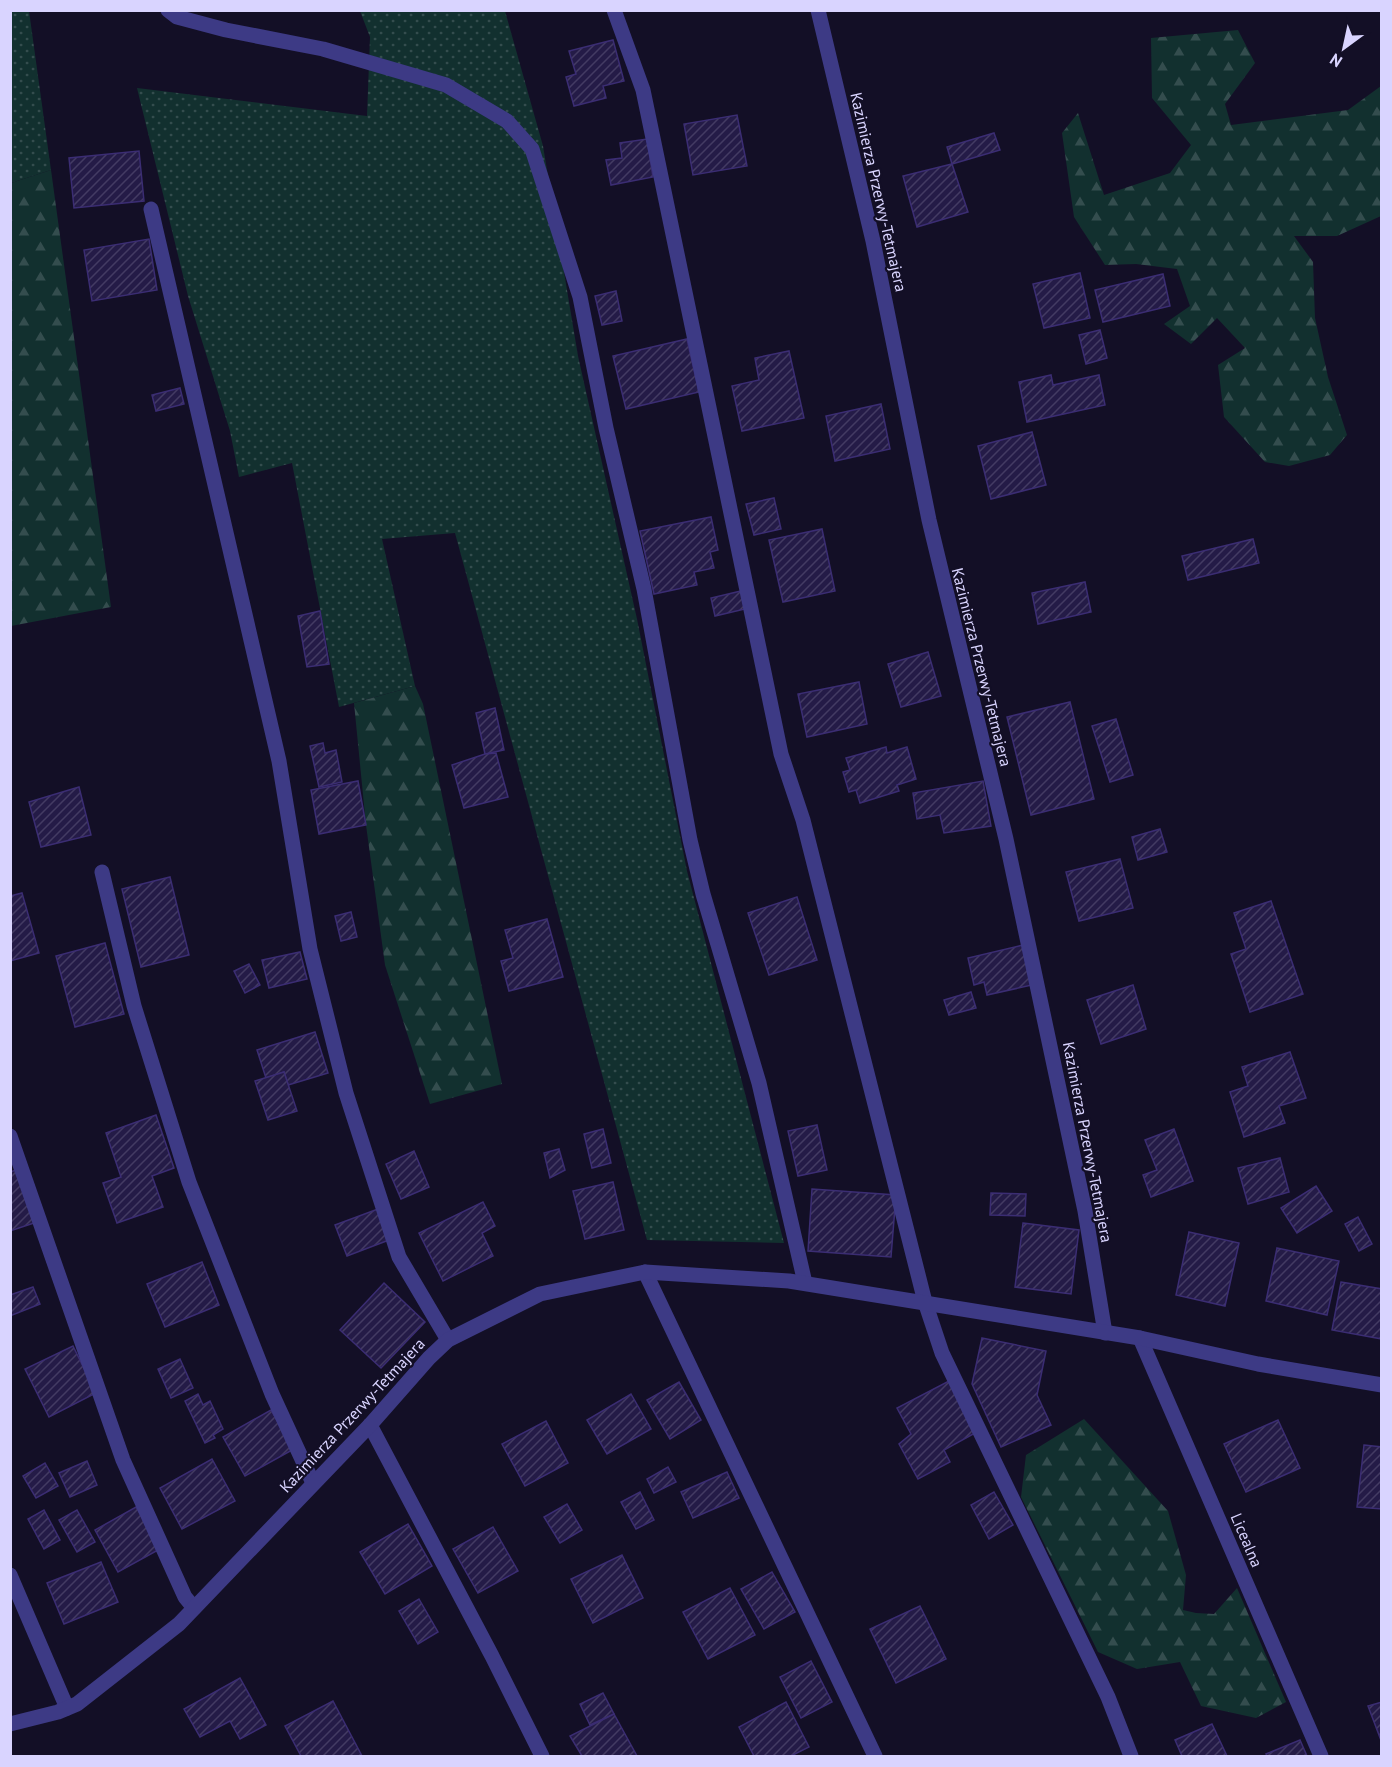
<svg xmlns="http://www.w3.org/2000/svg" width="1392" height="1767" font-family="'PT Sans',sans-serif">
	<defs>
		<pattern id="grass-dots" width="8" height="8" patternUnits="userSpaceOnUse" patternTransform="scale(1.5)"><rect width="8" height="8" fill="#12302f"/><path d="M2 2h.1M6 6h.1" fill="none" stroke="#344d4e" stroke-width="1.8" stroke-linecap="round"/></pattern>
		<pattern id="forest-firs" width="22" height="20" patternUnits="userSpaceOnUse" patternTransform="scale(1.5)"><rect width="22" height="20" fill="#12302f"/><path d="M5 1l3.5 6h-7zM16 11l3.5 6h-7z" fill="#344d4e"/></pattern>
		<pattern id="building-hatch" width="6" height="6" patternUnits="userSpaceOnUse" patternTransform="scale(1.5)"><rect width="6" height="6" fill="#241b47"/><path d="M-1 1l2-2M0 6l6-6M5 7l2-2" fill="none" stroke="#433b63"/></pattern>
	</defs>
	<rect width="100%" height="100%" fill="#130f26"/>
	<g fill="url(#grass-dots)">
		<path d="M10,11h19l22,159 -40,13z"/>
		<path d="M360,11h145l38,135 35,210 59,263 50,252 97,372 -137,-3 -192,-707 -73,6 33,147 -76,21 -47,-244 -53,14 -9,-46 -42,-135 -51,-208 230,28 3,-79z"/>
	</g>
	<g fill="url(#forest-firs)">
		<path d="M1238,30l17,33 -30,41 6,21 117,-15 33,-24v130l-44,20h-43l19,26 2,56 13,59 19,58 -17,20 -41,11 -24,-4 -41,-45 -6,-52 27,-17 -28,-30 -26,26 -27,-20 26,-18 -13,-37 -41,-5 -31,1 -31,-48 -12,-84 16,-20 26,82 66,-22 21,-28 -39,-47 -1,-60z"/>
		<path d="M51,170l60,437 -100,19v-443z"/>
		<path d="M415,686l8,18 79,380 -72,20 -45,-139 -19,-140 -12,-122z"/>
		<path d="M1084,1419l84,92 18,64 -3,35 13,3 18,1 23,-26 49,114 -30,16 -55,-12 -21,-44 -43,7 -39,-17 -77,-155 5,-42z"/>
	</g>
	<g fill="url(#building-hatch)" stroke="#3b2d73" stroke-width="1.5">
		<path d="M613,40l11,41 -21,5 3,12 -32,8 -8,-29 10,-3 -7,-23z"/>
		<path d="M737,115l10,51 -54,9 -9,-51z"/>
		<path d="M994,133l6,17 -48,14 -5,-17z"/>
		<path d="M647,139l6,38 -42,8 -5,-25 16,-2 -2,-15z"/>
		<path d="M139,151l5,50 -70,7 -5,-50z"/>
		<path d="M952,164l16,48 -51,15 -14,-51z"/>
		<path d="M149,239l8,51 -65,11 -8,-51z"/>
		<path d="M1080,273l10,45 -46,10 -11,-44z"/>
		<path d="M1163,274l7,32 -67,16 -8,-32z"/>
		<path d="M616,291l6,30 -20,4 -7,-29z"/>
		<path d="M1100,330l7,28 -21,6 -7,-29z"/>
		<path d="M687,339l12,53 -73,17 -13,-53z"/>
		<path d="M789,351l15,67 -62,13 -10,-45 27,-6 -4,-22z"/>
		<path d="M1051,375l2,10 46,-10 6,30 -78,17 -8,-40z"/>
		<path d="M180,388l4,16 -28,7 -4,-16z"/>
		<path d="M881,404l9,45 -55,12 -9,-45z"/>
		<path d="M1032,432l14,53 -55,14 -13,-53z"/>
		<path d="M774,498l7,31 -27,6 -8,-31z"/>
		<path d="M711,517l7,33 -8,2 4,16 -20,4 3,13 -43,9 -14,-63z"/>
		<path d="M822,529l13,62 -52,11 -14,-62z"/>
		<path d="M1253,539l6,24 -71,17 -6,-24z"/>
		<path d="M1085,582l6,30 -53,12 -6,-31z"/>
		<path d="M741,591l4,18 -30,7 -4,-18z"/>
		<path d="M320,611l9,53 -22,3 -9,-51z"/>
		<path d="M928,652l13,44 -40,11 -13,-43z"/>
		<path d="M859,682l8,42 -60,13 -9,-43z"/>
		<path d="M1070,702l24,97 -63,16 -24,-98z"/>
		<path d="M495,708l9,42 -19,4 -9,-41z"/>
		<path d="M1116,719l17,56 -23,7 -18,-56z"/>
		<path d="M323,743l2,10 11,-3 6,32 -23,5 -9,-41z"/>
		<path d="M886,747l1,6 20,-6 9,32 -19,6 2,6 -39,12 -4,-13 -7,2 -6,-20 7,-2 -4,-12z"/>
		<path d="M496,753l12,44 -44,11 -12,-43 33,-11z"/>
		<path d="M358,781l8,44 -47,9 -8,-44z"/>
		<path d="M983,781l8,45 -47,7 -4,-18 -23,4 -4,-26z"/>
		<path d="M79,787l12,48 -50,12 -12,-45z"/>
		<path d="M1160,829l7,23 -29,8 -6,-23z"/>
		<path d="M1120,859l13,49 -54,13 -13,-49z"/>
		<path d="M170,877l19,78 -48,12 -19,-78z"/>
		<path d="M22,893l17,60 -29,8v-65z"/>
		<path d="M797,897l20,63 -48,15 -21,-62z"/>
		<path d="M1271,901l32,93 -53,18 -19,-58 15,-5 -12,-36z"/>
		<path d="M351,912l6,25 -16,4 -6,-25z"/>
		<path d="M547,919l16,58 -54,14 -8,-30 12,-3 -8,-28z"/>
		<path d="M105,943l19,71 -49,13 -19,-71z"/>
		<path d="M1023,945l9,40 -45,10 -3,-13 -10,3 -6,-27z"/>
		<path d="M300,952l7,27 -38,9 -7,-28z"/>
		<path d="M249,964l11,21 -15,8 -11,-22z"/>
		<path d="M1133,985l13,44 -45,15 -14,-44z"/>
		<path d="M971,992l5,16 -27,7 -5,-15z"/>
		<path d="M315,1032l13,41 -40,12 -4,-13 -18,6 -9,-28z"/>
		<path d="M1290,1052l16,46 -27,8 6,17 -41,14 -14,-45 18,-6 -6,-19z"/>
		<path d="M284,1072l13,39 -29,9 -13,-39z"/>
		<path d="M156,1115l18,53 -22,8 11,31 -46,16 -14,-40 18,-6 -15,-44z"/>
		<path d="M817,1125l10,45 -29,6 -10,-45z"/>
		<path d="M603,1129l8,34 -19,5 -8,-34z"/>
		<path d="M1174,1129l19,52 -42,16 -8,-22 14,-5 -12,-30z"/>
		<path d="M559,1149l6,21 -15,8 -6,-25z"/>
		<path d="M414,1151l15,36 -28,12 -15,-35z"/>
		<path d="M1280,1158l9,34 -41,12 -10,-36z"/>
		<path d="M16,1170l18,53 -24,8v-59z"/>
		<path d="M613,1182l11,48 -39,9 -12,-48z"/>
		<path d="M1316,1186l16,25 -35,22 -16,-25z"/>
		<path d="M812,1189l84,6 -5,62 -83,-6z"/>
		<path d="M991,1193l35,1 -1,22 -35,-1z"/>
		<path d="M483,1202l12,24 -13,7 11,23 -50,25 -24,-48z"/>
		<path d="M378,1209l11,31 -42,16 -12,-31z"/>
		<path d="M1358,1217l14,27 -13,7 -14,-27z"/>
		<path d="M1023,1223l56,7 -8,64 -56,-7z"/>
		<path d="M1189,1232l50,11 -14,63 -49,-11z"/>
		<path d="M1277,1248l62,13 -12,54 -61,-14z"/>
		<path d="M202,1262l17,43 -54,22 -18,-43z"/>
		<path d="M1341,1282l41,7v50l-50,-9z"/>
		<path d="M384,1283l41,39 -44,46 -41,-38z"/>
		<path d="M33,1287l7,17 -30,12v-21z"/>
		<path d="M982,1338l64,13 -9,44 14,30 -50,22 -29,-63z"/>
		<path d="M73,1346l23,47 -47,24 -24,-48z"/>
		<path d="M180,1359l13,29 -22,10 -13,-29z"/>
		<path d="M949,1381l28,51 -33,18 6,12 -32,17 -19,-35 12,-10 -14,-26z"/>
		<path d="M679,1382l22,38 -31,19 -23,-39z"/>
		<path d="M198,1394l5,11 7,-4 13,28 -10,6 2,3 -10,5 -20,-42z"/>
		<path d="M631,1394l20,35 -44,25 -20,-34z"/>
		<path d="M271,1410l23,39 -49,27 -22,-39z"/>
		<path d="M1278,1420l22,48 -54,24 -22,-48z"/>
		<path d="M546,1421l22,42 -43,23 -23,-42z"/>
		<path d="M1364,1445l18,2v62l-25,-2z"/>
		<path d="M212,1459l23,42 -53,28 -22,-41z"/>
		<path d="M87,1461l10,24 -27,12 -11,-24z"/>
		<path d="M45,1463l13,23 -22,12 -13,-22z"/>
		<path d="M668,1467l8,15 -22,11 -7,-14z"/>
		<path d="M727,1472l12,26 -46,20 -12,-26z"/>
		<path d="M640,1492l14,28 -18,9 -15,-27z"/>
		<path d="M994,1492l19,33 -24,14 -18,-34z"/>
		<path d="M567,1504l15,26 -22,13 -16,-26z"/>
		<path d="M136,1507l24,42 -42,23 -23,-42z"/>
		<path d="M44,1510l16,30 -16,9 -16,-30z"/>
		<path d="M77,1510l18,32 -18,10 -18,-32z"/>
		<path d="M408,1524l24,42 -47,28 -25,-42z"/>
		<path d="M493,1527l25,44 -40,22 -25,-44z"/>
		<path d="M622,1555l21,43 -50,25 -22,-44z"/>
		<path d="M101,1562l17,40 -54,22 -17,-41z"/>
		<path d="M772,1572l23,40 -31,17 -23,-40z"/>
		<path d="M730,1588l25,47 -47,24 -25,-47z"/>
		<path d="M419,1599l19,33 -20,12 -19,-33z"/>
		<path d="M920,1606l26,53 -50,24 -26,-54z"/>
		<path d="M811,1661l21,41 -31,16 -21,-41z"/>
		<path d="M240,1678l26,47 -26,14 -10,-18 -30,16 -16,-28z"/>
		<path d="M603,1693l11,21 -24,11 -10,-21z"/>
		<path d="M333,1701l29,55h-61l-16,-30z"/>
		<path d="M786,1702l23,45 -18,9h-37l-15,-29z"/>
		<path d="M1382,1702v41l-14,-37z"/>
		<path d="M614,1714l23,42h-55l-12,-20z"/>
		<path d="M1212,1724l15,32h-45l-7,-16z"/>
		<path d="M1300,1740l7,16h-40l-1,-2z"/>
	</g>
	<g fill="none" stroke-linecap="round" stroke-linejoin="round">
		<g stroke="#3d3a85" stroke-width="15">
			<path d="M168,10l9,7 49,13 97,19 123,36 61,36 25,28 48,148 26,131 38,161 46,251 13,54 56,189 46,200"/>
			<path d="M614,10l29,80 138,664 22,66 122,482 17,51 166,344 23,59"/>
			<path d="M818,10l55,231 56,279 77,319 79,372 20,122"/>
			<path d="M151,209l128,552 31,188 36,144 53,164 49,83"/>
			<path d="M102,872l32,134 55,176 83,212 41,89"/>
			<path d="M10,1136l113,324 62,137 9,11"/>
			<path d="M645,1272l230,484"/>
			<path d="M1140,1338l181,418"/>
			<path d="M370,1425l122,231 50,100"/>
			<path d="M10,1575l57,133"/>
			<path d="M10,1724l48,-12 19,-8 102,-80 191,-199 59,-67 19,-18 92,-46 105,-22 144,9 351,57 118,26 124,21"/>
		</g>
	</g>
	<g text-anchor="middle" stroke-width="4.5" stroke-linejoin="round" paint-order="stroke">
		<g font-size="16" fill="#d9d4ff" stroke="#130f26">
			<text transform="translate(879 192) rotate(77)" y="6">Kazimierza Przerwy-Tetmajera</text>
			<text transform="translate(982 667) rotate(76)" y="6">Kazimierza Przerwy-Tetmajera</text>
			<text transform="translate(1088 1142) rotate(79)" y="6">Kazimierza Przerwy-Tetmajera</text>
			<text transform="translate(352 1415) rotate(-47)" y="6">Kazimierza Przerwy-Tetmajera</text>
			<text transform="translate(1247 1540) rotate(67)" y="6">Licealna</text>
		</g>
	</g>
	<rect width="1392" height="1767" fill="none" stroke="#d9d4ff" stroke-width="24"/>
	<g transform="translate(1344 48) rotate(213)" stroke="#130f26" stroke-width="4.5" paint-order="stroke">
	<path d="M0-4.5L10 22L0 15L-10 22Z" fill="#d9d4ff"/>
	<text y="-9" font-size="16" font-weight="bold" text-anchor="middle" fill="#d9d4ff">N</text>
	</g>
</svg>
